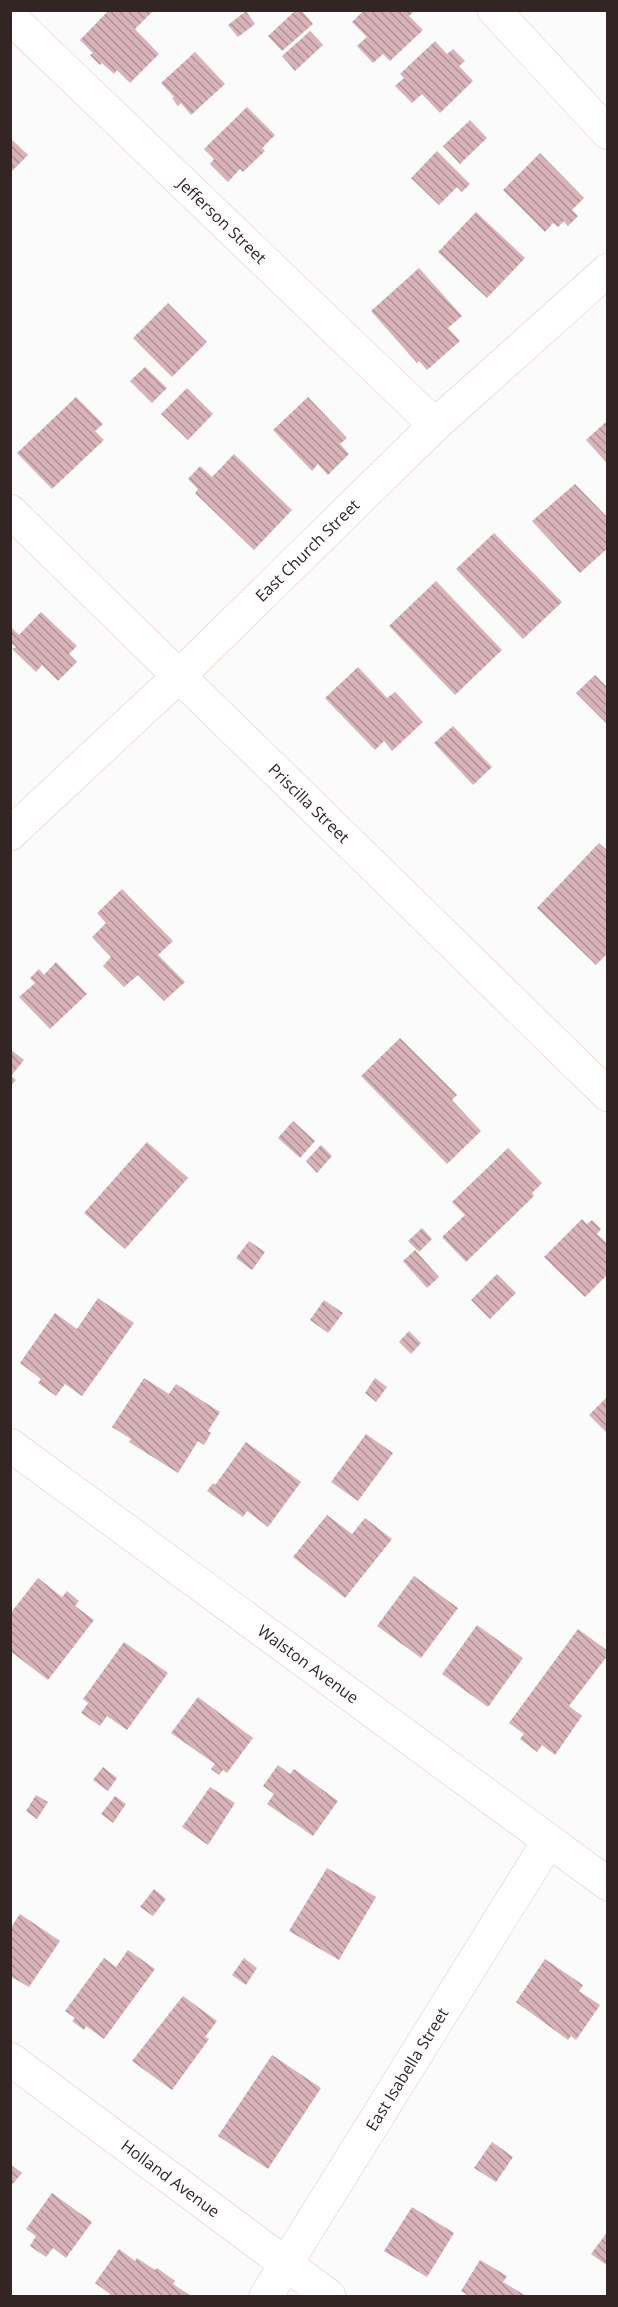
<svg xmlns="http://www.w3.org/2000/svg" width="618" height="2307" font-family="'Open Sans',sans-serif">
	<defs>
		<pattern id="building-back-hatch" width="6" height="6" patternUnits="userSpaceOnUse" patternTransform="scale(1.5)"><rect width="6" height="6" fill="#d8b3b9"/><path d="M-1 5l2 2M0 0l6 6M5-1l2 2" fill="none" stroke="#b09196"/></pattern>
	</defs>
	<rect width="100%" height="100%" fill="#fbfbfb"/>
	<g fill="url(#building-back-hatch)">
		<path d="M109,10h45l-19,19 24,25 -29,29 -13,-13 -3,4 -12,-11 -2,2 -10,-10 3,-2 -13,-13z"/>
		<path d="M296,10h5l12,14 -31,27 -14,-15z"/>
		<path d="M364,10h51l-6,6 14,14 -33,31 -7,-7 -10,9 -16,-17 10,-9 -15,-15z"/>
		<path d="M246,11l9,13 -17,13 -10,-12z"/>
		<path d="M310,31l13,14 -28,26 -13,-15z"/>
		<path d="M435,41l12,13 6,-5 12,12 -6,5 14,15 -33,32 -18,-19 -10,9 -17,-17 9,-8 -4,-4z"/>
		<path d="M195,52l30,32 -34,31 -10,-12 -3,3 -6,-8 2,-1 -13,-14z"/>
		<path d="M247,107l28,28 -13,13 3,3 -22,21 -3,-3 -12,13 -18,-18 4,-5 -10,-10z"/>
		<path d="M470,120l17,18 -27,26 -17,-18z"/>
		<path d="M10,138l18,17 -18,18z"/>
		<path d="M437,151l33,33 -8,8 -5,-5 -18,18 -28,-27z"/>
		<path d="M540,153l44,45 -12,12 6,6 -10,10 -4,-5 -6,6 -5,-4 -8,9 -42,-42z"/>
		<path d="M476,212l49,46 -38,40 -49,-46z"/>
		<path d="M419,268l43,48 -14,12 12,13 -33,29 -8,-9 -2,2 -46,-52z"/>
		<path d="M168,303l39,39 -35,35 -39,-39z"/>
		<path d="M145,367l22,21 -15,15 -22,-22z"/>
		<path d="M187,388l26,26 -25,26 -27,-26z"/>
		<path d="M76,397l27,27 -8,7 9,9 -52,49 -35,-36z"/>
		<path d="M308,397l39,41 -7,6 9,10 -21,21 -10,-11 -6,7 -39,-41z"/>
		<path d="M608,420v44l-22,-24z"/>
		<path d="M234,454l58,56 -38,40 -59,-57 3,-4 -10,-10 12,-13 12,11z"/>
		<path d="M575,484l33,34v30l-28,25 -48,-52z"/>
		<path d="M494,533l68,69 -39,37 -67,-70z"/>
		<path d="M436,581l66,69 -47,45 -66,-69z"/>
		<path d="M41,612l36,34 -8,8 8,8 -19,19 -16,-16 -6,7 -24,-23 4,-2 -6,-5v-16l9,9z"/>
		<path d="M358,667l29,31 8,-6 28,30 -31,29 -8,-10 -9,9 -50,-52z"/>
		<path d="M595,675l13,13v37l-32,-32z"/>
		<path d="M453,726l39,41 -19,18 -39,-42z"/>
		<path d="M599,843l9,8v102l-12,12 -59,-57z"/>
		<path d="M122,889l51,52 -15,14 27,27 -21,19 -26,-26 -14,12 -21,-21 8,-9 -19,-20 14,-14 -9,-10z"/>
		<path d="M56,962l31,32 -37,35 -31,-32 16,-14 -5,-5 9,-9 5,6z"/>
		<path d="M400,1038l57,57 -5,5 29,31 -34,33 -86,-88z"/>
		<path d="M10,1049l14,11 -13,16 5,4 -6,6z"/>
		<path d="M293,1121l22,20 -15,17 -22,-20z"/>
		<path d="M147,1142l41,36 -63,71 -41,-36z"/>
		<path d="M321,1145l11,11 -15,17 -11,-12z"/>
		<path d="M508,1148l34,35 -10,10 2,3 -68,66 -24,-25 23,-22 -13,-13z"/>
		<path d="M582,1219l5,5 5,-4 9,9 -4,5 11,10v30l-23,23 -41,-40z"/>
		<path d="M422,1228l10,11 -13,13 -11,-11z"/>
		<path d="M249,1241l16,11 -13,18 -16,-12z"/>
		<path d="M415,1250l24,27 -12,11 -24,-27z"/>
		<path d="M497,1274l19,19 -26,26 -19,-19z"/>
		<path d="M98,1298l36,25 -52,73 -17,-12 -9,12 -18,-13 3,-4 -21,-16 35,-50 22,16z"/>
		<path d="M324,1300l19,13 -15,20 -18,-13z"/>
		<path d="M409,1331l12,12 -10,11 -12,-12z"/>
		<path d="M144,1378l25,16 7,-10 44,28 -12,19 3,2 -7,12 -6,-4 -20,32 -49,-31 2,-3 -19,-12z"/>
		<path d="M375,1378l12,9 -11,15 -11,-9z"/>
		<path d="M608,1396v38l-19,-19z"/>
		<path d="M366,1434l27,19 -35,48 -27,-19z"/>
		<path d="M246,1442l55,40 -33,45 -21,-16 -4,6 -36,-26 6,-8 2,2z"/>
		<path d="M327,1515l25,19 13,-16 27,21 -47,59 -52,-41z"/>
		<path d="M414,1576l44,32 -37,50 -44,-32z"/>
		<path d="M38,1578l24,19 5,-6 12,10 -4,5 19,14 -46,60 -38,-29v-37z"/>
		<path d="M477,1625l46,33 -35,49 -46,-33z"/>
		<path d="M578,1629l30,22v4l-39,51 13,10 -27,39 -13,-10 -5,7 -17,-13 4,-5 -15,-11z"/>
		<path d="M124,1642l44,31 -41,57 -20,-14 -7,10 -19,-13 7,-10 -5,-4z"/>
		<path d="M198,1697l55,41 -26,35 -4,-3 -4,5 -8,-6 4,-5 -44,-31z"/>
		<path d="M278,1765l12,9 4,-5 44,32 -25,35 -46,-32 7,-10 -11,-8z"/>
		<path d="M103,1767l14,11 -9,13 -15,-11z"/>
		<path d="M210,1787l25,16 -27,42 -26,-18z"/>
		<path d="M36,1795l12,7 -11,17 -11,-8z"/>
		<path d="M115,1796l11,8 -13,19 -12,-9z"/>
		<path d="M327,1868l49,29 -37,63 -50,-29z"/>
		<path d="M154,1889l12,10 -13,17 -13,-9z"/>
		<path d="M20,1914l40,27 -31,46 -19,-11v-47z"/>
		<path d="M128,1950l27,19 -51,70 -18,-13 -2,4 -12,-9 3,-3 -10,-7 39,-53 12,9z"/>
		<path d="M244,1958l13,10 -11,17 -14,-10z"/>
		<path d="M545,1959l38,26 -4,6 21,14 -24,35 -5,-4 -3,4 -52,-38z"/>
		<path d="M183,1996l34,25 -12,16 4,2 -37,51 -40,-29z"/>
		<path d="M272,2055l49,33 -53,81 -50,-33z"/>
		<path d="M492,2142l21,15 -17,25 -22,-14z"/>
		<path d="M10,2164l12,9 -12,14z"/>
		<path d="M52,2193l40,29 -26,36 -13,-10 -7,9 -16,-11 6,-10 -10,-7z"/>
		<path d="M412,2207l42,26 -27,44 -43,-26z"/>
		<path d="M608,2231v35l-17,-12z"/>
		<path d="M119,2249l16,12 2,-3 18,12 2,-2 18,13 -2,3 18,12h-83l2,-2 -15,-11z"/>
		<path d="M480,2260l27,16 -4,6 23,14h-57l-8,-5z"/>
	</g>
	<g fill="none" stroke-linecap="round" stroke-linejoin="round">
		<defs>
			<g id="minor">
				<path d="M494,10l114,123"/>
				<path id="s1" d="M10,17l425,408"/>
				<path id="s2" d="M10,511l598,584"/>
				<path id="s3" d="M10,1445l598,439"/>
				<path id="s4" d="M10,2059l319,237"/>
				<path id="s5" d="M266,2296l282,-454"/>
			</g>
			<g id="tertiary">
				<path id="s6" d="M10,834l170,-159 255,-250 173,-155"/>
			</g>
		</defs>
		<use href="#minor" stroke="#eac5be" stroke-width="34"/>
		<use href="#tertiary" stroke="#eac5be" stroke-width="34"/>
		<use href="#minor" stroke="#fff" stroke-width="33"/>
		<use href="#tertiary" stroke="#fff" stroke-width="33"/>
	</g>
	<g text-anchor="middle" stroke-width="4.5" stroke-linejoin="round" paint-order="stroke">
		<g font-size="16" fill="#332523" stroke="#fff">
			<text dy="6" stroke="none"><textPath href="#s1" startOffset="294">Jefferson Street</textPath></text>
			<text dy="6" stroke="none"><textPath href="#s6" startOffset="411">East Church Street</textPath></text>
			<text dy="6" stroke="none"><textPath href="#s2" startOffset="418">Priscilla Street</textPath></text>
			<text dy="6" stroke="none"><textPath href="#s3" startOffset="370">Walston Avenue</textPath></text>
			<text dy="6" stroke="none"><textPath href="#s5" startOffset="267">East Isabella Street</textPath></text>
			<text dy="6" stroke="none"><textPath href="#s4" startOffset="200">Holland Avenue</textPath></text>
		</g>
	</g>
	<rect width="618" height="2307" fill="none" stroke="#332523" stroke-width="24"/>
</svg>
